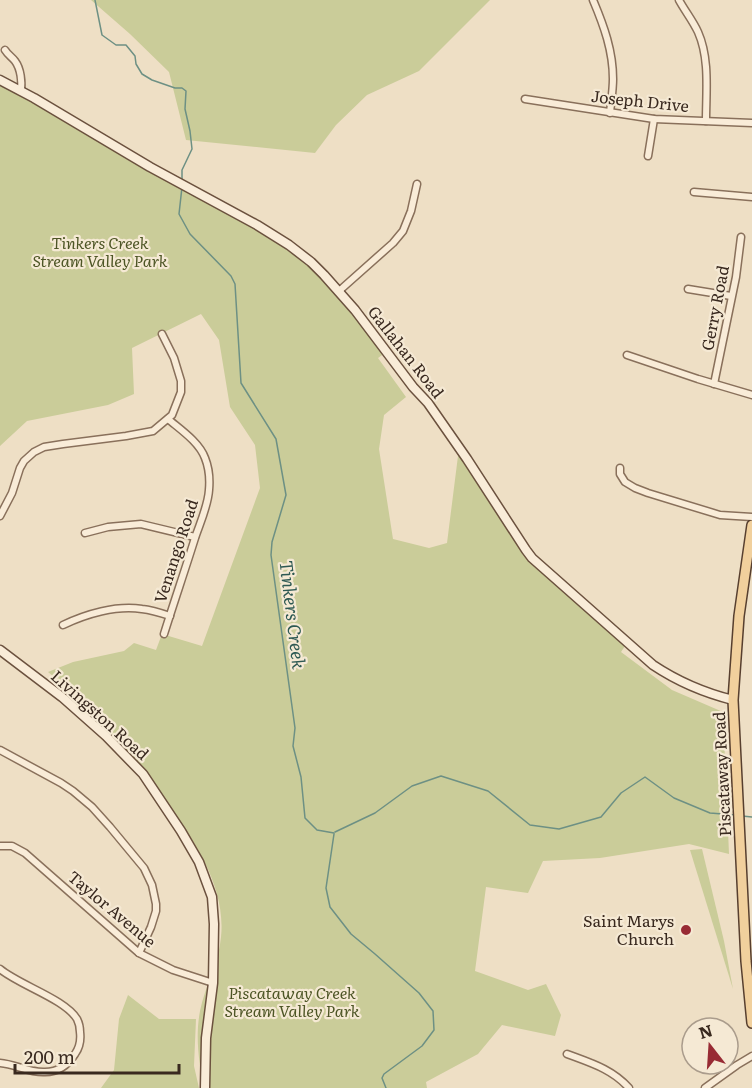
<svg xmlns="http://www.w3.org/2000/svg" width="752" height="1088" font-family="Literata,serif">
	<rect width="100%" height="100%" fill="#eedfc5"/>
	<g fill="#cacc99">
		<path d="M91,0h399l-71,71 -52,24 -31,30 -21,28 -129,-13 -17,-68 -39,-38z"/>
		<path d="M0,82l292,167 25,22 68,82 -7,5 28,39 -22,18 -5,34 14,90 36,9 18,-5 11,-87 2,-2 59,92 106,100 -4,6 51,38 51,22 6,142 -40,-10 -89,14 -57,3 -15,32 -42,-6 -11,84 53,19 18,-6 15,31 -6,21 -53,-11 -24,29 -52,28 1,6h-223c-5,-26 -9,-50 -4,-77 5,-25 19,-48 21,-74 5,-48 -24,-93 -51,-129 -13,-17 -30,-31 -44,-47 -20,-21 -40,-42 -60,-63l7,-6 -25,-20 25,-10 51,-11 10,-8 22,7 6,-16 40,12 58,-158 -5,-43 -25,-38 -11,-67 -18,-26 -69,34 2,46 -26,11 -81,16 -27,25z"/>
		<path d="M702,849l22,92 9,48 -43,-139z"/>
		<path d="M128,995l31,24h37l-2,47 5,22h-98l13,-18 5,-51z"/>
	</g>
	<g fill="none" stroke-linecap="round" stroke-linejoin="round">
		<g stroke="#6d9084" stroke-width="1.5">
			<path d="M95,0l7,35 14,10h10l9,11 1,8 6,10 10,6 23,8h7l4,3 -1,18 5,22 2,18 -10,21v10"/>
			<path d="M182,187l-3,27 11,20 41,42 4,8 6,99 35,56 10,56 -14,47 -1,13 24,173 -2,18 8,31 4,41 12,12 17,3"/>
			<path d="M742,816l10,1"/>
			<path d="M335,832l40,-19 37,-27 29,-10 47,15 42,34 29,4 42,-12 20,-24 24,-16 29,21 36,15 25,2"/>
			<path d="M334,834l-8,54 4,19 21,27 24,20 44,39 14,18 1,19 -12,16 -38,28 -2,4 4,10"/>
		</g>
		<defs>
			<g id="street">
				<path d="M593,0c11,26 20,51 20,79 0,11 -2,23 -3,34"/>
				<path d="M679,0c6,11 14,21 19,32 12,27 8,60 8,89"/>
				<path d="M5,50c3,5 7,7 10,11 6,8 7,21 6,30"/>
				<path d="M525,99l129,20 98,4"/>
				<path d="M648,156l6,-37"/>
				<path d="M694,192l58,5"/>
				<path d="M688,289l43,7"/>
				<path d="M339,291l54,-48 10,-12 8,-20 6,-27"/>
				<path d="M627,355l71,24 54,16"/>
				<path d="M714,384l22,-107 5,-40"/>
				<path d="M620,468v6l5,8 10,6 13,5 72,22 32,2"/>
				<path d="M0,516l12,-23 8,-25 4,-7 10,-9 10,-5 19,-3 63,-8 27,-5 19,-16 9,-23v-11l-7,-23 -12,-24"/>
				<path d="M85,533l23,-6 33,-3 54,13"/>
				<path d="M63,625c23,-11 53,-20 79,-16 10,1 19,4 28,7"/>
				<path d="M164,634c10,-32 21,-64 31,-96 5,-15 13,-32 14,-48 1,-11 0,-22 -4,-32 -6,-16 -24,-28 -37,-39"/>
				<path d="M0,750l61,33 12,8 19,16 18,20 34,41 8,17 4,19v7l-5,16 -12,26"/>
				<path d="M0,846h12l13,7 114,100 34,17 40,13"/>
				<path d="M0,969c19,16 65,30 77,50 2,4 3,9 3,13 1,8 0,15 -5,22 -7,11 -17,18 -30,18 -16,1 -30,-8 -45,-9"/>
				<path d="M567,1054c24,9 45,15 62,34"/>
				<path d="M705,1088l32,-23 15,-9"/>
			</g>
			<g id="secondary">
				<path d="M0,80l34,18 116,69 107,58 32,20 22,17 13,13 31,35 58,77 15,16 39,56 59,91 6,8 121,107c24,16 52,28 80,35"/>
				<path d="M0,650l62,47 44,39 37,38 38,57 18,31 13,35 2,27 -1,59 -7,55 -1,50"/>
			</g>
			<path id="primary" d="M752,525l-13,91 -6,84 13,261 6,62"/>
		</defs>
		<use href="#street" stroke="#89705b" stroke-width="9"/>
		<use href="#secondary" stroke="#6b513e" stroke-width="11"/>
		<use href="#primary" stroke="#573f2f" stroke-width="12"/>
		<use href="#street" stroke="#f9ecd8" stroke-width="6"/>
		<use href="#secondary" stroke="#f9ecd8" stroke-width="8"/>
		<use href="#primary" stroke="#f1d09d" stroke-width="9"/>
	</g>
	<circle fill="#982b34" stroke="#f5e9d4" stroke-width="2" cx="686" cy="930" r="6"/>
	<g text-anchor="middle" stroke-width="4.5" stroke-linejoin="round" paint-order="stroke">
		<g font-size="16" fill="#39291f" stroke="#f5e9d4">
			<text transform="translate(640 101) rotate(6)" y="6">Joseph Drive</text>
			<text transform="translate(715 308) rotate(-79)" y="6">Gerry Road</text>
			<text transform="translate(406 352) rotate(52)" y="6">Gallahan Road</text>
			<text transform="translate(176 551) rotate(-72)" y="6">Venango Road</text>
			<text transform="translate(100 715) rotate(42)" y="6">Livingston Road</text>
			<text transform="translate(722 774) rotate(-93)" y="6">Piscataway Road</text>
			<text transform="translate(112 909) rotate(40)" y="6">Taylor Avenue</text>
		</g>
		<g font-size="16" font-style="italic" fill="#4d5525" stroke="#f5e9d4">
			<text x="100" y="249">Tinkers Creek<tspan x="100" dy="18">Stream Valley Park</tspan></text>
			<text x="292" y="999">Piscataway Creek<tspan x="292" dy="18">Stream Valley Park</tspan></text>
		</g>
		<g font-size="16" fill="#39291f" stroke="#f5e9d4" text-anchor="end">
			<text x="674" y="927">Saint Marys<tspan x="674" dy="18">Church</tspan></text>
		</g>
		<g font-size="18" font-style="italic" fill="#2e5953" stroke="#f5e9d4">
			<text transform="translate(292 615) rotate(83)" y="6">Tinkers Creek</text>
		</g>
	</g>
	<g transform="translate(710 1046) rotate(343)"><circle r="28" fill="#f5e9d4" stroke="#aa9c8c" stroke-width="1.5"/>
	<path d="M0-4.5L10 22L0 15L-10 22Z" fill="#982b34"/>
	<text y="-9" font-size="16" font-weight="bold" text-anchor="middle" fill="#39291f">N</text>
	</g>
	<path d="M15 1064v9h164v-9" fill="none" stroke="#39291f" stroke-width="3"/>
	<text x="24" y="1064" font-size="18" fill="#39291f" stroke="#f5e9d4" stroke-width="4.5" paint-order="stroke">200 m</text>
</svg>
